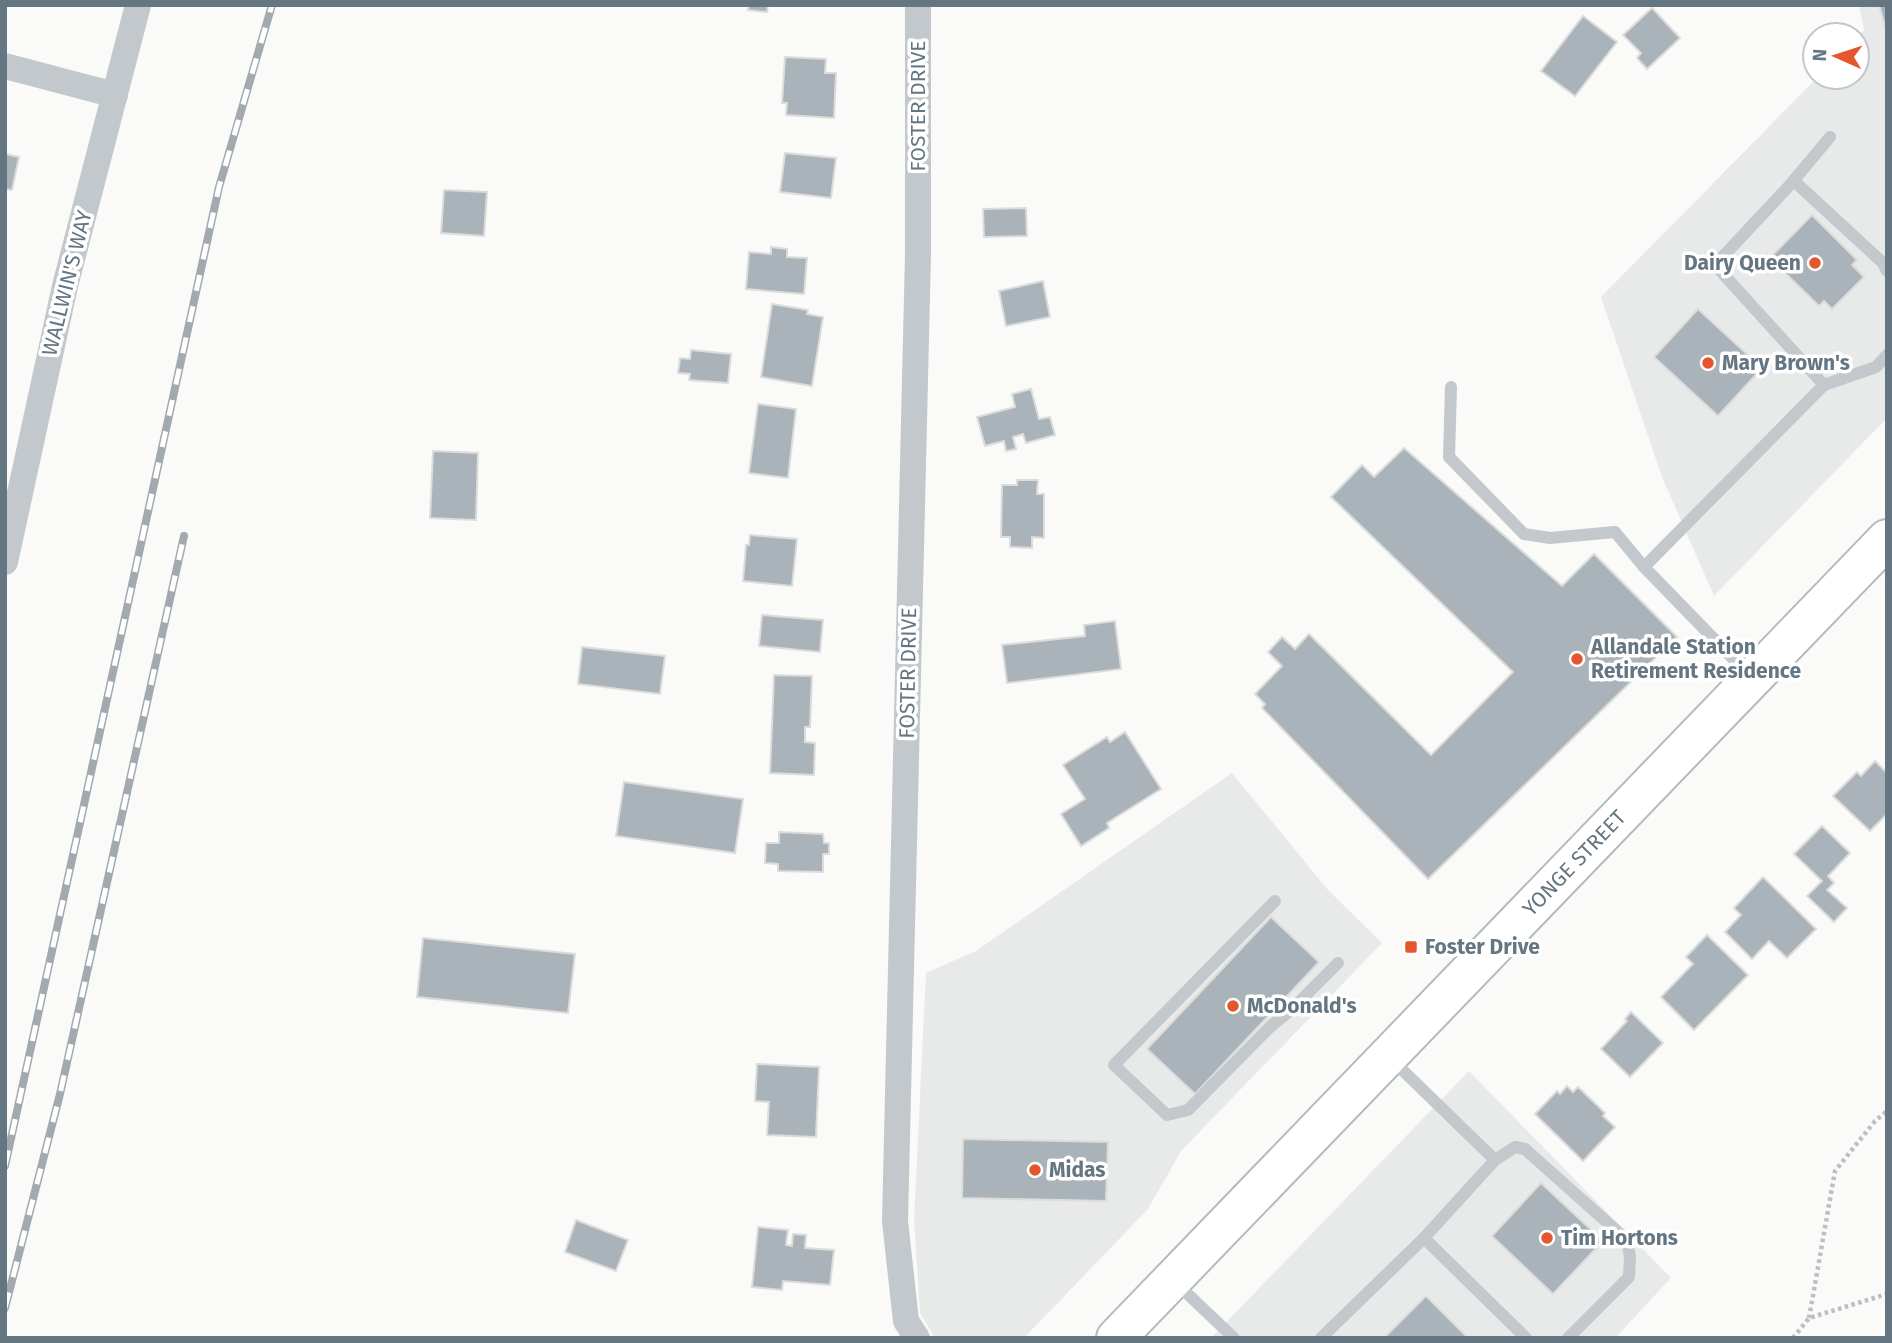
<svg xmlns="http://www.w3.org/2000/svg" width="1892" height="1343" font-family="'Fira Sans',sans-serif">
	<rect width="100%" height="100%" fill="#fafaf8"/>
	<g fill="#e8e9e9">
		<path d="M1859,5h28v413l-173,178 -52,-119 -61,-180 217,-220h39v-40l7,-7z"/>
		<path d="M1232,773l96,117 54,53 -201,208 -33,58 -124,129h-89l-15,-25 -6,-93 12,-247 50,-22z"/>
		<path d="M1469,1071l202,207 -56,60h-404z"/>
	</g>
	<g fill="#aab3b9" stroke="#dcdcda" stroke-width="2">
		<path d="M749,5h19l-1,7 -19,-2z"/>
		<path d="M1879,5h8v27z"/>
		<path d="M1652,8l28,30 -33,31 -10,-11 4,-5 -18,-18z"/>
		<path d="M1583,16l34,26 -42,54 -34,-25z"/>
		<path d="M785,57l41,2 -1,14h11l-2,45 -48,-3 1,-12h-5z"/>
		<path d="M785,153l51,5 -5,40 -51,-6z"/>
		<path d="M5,154l14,3 -7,33 -7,-1z"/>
		<path d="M444,190l43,2 -3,44 -43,-3z"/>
		<path d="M1026,208l1,28 -43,1 -1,-28z"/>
		<path d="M1812,215l45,45 -5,5 12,12 -32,32 -8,-8 -5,5 -49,-48z"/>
		<path d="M771,247l16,2v8l20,1 -3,36 -58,-5 3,-37 22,2z"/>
		<path d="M1043,281l7,36 -44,9 -7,-35z"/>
		<path d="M772,304l36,6 -1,4 16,3 -11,69 -51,-9z"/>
		<path d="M1698,309l64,59 -44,48 -64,-59z"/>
		<path d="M691,350l40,4 -3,29 -39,-3 1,-6 -12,-1 2,-15 10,1z"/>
		<path d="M1031,389l8,30 11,-2 5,18 -29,8 -3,-9 -10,3 3,12 -10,2 -2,-10 -19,5 -8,-29 38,-10 -3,-13z"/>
		<path d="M758,404l38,5 -8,69 -39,-5z"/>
		<path d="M1404,448l158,138 32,-32 83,83 -249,242 -166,-171 3,-4 -10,-10 27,-28 -14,-14 14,-15 13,12 14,-15 122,121 82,-83 -182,-175 31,-32 12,12z"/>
		<path d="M433,451l45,2 -2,67 -46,-2z"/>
		<path d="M1017,480h21l-1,14h7v44l-12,-1v11l-22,-1v-10h-9l1,-52h15z"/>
		<path d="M750,535l47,4 -5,47 -49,-5 3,-36h3z"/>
		<path d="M762,615l61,5 -3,32 -61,-6z"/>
		<path d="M1115,621l6,48 -114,14 -5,-38 83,-9 -1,-11z"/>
		<path d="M582,647l83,9 -5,38 -82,-10z"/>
		<path d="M774,675l38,1 -2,51h-5v15l10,1 -1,32 -44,-2z"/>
		<path d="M1125,732l36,57 -54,34 2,5 -28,18 -20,-32 24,-15 -22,-34 44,-28 3,5z"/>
		<path d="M1875,761l12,12v41l-17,17 -37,-35 24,-24 4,4z"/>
		<path d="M624,782l119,17 -8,54 -119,-17z"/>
		<path d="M1822,826l28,27 -22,23 6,7 -7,7 20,18 -13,14 -27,-26 15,-15 -28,-27z"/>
		<path d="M779,832l44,2 1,9h5v11h-6v18l-45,-1v-7l-13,-1 1,-20h13z"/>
		<path d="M1763,877l53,52 -29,29 -18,-17 -17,18 -27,-27 16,-17 -7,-7z"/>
		<path d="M1271,917l48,45 -124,132 -48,-45z"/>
		<path d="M1707,935l41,40 -54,55 -33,-33 32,-33 -7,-7z"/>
		<path d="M423,938l152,16 -7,59 -151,-16z"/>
		<path d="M1631,1012l32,31 -33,34 -29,-28 26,-28 -2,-2z"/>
		<path d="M757,1064l62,3 -3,70 -49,-2 2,-33 -14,-1z"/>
		<path d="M1567,1086l6,6 5,-5 27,26 -2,3 12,11 -32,34 -48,-47 22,-23 3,3z"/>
		<path d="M963,1139l145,3 -2,59 -144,-3z"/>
		<path d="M1541,1183l62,58 -50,53 -61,-58z"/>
		<path d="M576,1220l52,20 -12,31 -51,-19z"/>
		<path d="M758,1227l30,3 -2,15 6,1 1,-12 13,1 -1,13 29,2 -4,35 -47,-4 -1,9 -30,-3z"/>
		<path d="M1426,1296l42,42h-84z"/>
	</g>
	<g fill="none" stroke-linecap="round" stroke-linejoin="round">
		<defs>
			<g id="primary">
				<path id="s1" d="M1116,1338l771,-799"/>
			</g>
		</defs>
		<use href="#primary" stroke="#b5babe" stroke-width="42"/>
		<g stroke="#bbbfc2" stroke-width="4.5" stroke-dasharray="3.5 3.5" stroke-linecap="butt">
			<path d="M1809,1318l26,-147 40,-50 12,-10"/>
			<path d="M1793,1338l16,-20 78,-24"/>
		</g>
		<g stroke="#c3c8cc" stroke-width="12">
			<path d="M1794,181l89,82 4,8"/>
			<path d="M1824,385l52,-18 11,-12"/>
			<path d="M1451,387l-2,70 75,77 26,4 65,-6 29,35 105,108"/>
			<path d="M1644,567l180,-182 -109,-120 74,-79 41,-49"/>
			<path d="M1275,901l-161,164 53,50 21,-5 82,-83 22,-18 46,-46"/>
			<path d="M1495,1160l20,-13 10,2 102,91 3,17 -1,20 -61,61"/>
			<path d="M1424,1238l102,100"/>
			<path d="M1176,1283l58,55"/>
			<path d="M1321,1338l103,-100 71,-78 -105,-102"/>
		</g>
		<g stroke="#c3c8cc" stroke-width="26">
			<path d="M5,66l110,29"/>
			<path d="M5,562l60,-276 73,-281"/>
			<path d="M917,1338l-11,-17 -11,-100 23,-967v-249"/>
		</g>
		<use href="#primary" stroke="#fff" stroke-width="38"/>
		<defs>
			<g id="rail">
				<path d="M5,1166l214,-979 53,-182"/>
				<path d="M5,1308l55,-214 124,-558"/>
			</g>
		</defs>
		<use href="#rail" stroke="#a2aab0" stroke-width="8"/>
		<use href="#rail" stroke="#fff" stroke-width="5" stroke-dasharray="16" stroke-linecap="butt"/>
	</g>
	<g fill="#e4572e" stroke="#fff" stroke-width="2.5">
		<circle cx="1815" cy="263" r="7"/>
		<circle cx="1708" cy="363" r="7"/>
		<circle cx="1577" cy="659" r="7"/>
		<rect x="1404" y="940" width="14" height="14" rx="3.5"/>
		<circle cx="1233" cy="1006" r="7"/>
		<circle cx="1035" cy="1170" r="7"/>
		<circle cx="1547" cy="1238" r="7"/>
	</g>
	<g text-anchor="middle" stroke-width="7" stroke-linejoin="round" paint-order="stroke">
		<g font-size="21" fill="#657683" stroke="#fff">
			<text transform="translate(918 106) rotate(-90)" y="7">FOSTER DRIVE</text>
			<text transform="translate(67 283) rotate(-76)" y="7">WALLWIN'S WAY</text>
			<text transform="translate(908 673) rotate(-89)" y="7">FOSTER DRIVE</text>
			<text dy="7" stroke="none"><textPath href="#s1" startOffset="660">YONGE STREET</textPath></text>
		</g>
		<g font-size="21" font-weight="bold" fill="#657683" stroke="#fff" text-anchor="start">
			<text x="1801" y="270" text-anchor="end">Dairy Queen</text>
			<text x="1722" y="370">Mary Brown's</text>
			<text x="1591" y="654">Allandale Station<tspan x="1591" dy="24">Retirement Residence</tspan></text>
			<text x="1425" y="954">Foster Drive</text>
			<text x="1247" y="1013">McDonald's</text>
			<text x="1049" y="1177">Midas</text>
			<text x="1561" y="1245">Tim Hortons</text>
		</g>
	</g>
	<rect width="1892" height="1343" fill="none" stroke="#657683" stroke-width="14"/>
	<g transform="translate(1836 56) rotate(273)"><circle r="33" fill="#ffffff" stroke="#c1c8cd" stroke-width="2"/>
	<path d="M0-5L12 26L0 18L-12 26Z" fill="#e4572e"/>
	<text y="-10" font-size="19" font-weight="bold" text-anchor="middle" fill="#657683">N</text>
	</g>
</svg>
